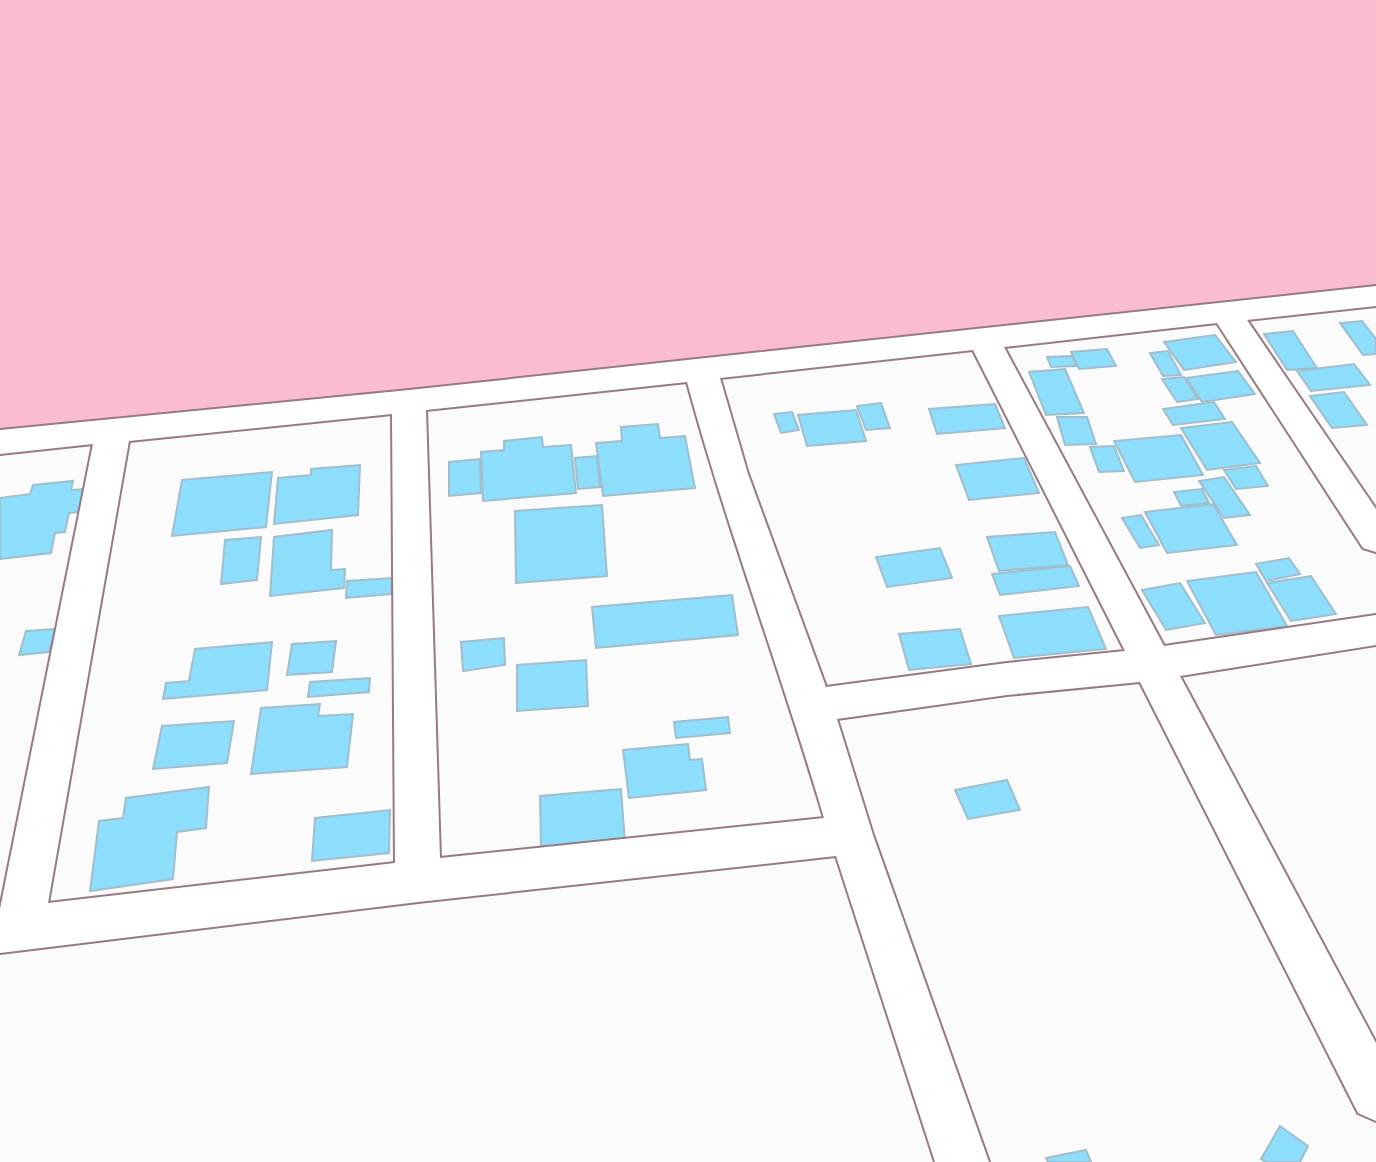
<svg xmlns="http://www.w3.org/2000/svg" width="1376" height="1162" font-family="'Asap Condensed',sans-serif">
	<rect width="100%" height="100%" fill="#fbfbfb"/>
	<path fill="#fabdcf" d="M0,0h1376v290l-1376,147z"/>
	<g fill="#8dddfd" stroke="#a0becb" stroke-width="2">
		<path d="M1362,321l14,18v15l-13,1 -23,-32z"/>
		<path d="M1293,331l24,37 -30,2 -23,-36z"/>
		<path d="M1215,335l21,27 -52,8 -20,-28z"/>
		<path d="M1107,349l9,17 -37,3 -8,-17z"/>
		<path d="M1168,351l13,24 -18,1 -13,-23z"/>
		<path d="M1072,356l5,10 -26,1 -4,-10z"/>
		<path d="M1354,364l16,21 -59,6 -14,-20z"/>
		<path d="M1065,369l19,44 -38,2 -17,-43z"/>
		<path d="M1238,371l17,23 -53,8 -16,-24z"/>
		<path d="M1184,377l14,22 -21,3 -15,-23z"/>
		<path d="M1344,392l23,33 -35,3 -22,-32z"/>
		<path d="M1214,402l11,17 -52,6 -10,-16z"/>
		<path d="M881,403l9,25 -24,2 -9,-24z"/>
		<path d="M995,404l10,24 -68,6 -8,-25z"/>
		<path d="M856,410l10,31 -59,5 -9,-31z"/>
		<path d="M792,412l7,18 -18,3 -7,-19z"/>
		<path d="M1057,417h30l9,27 -31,1z"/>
		<path d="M1232,422l28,41 -53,7 -26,-42z"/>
		<path d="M658,424l2,14 25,-2 10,52 -92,8 -7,-53 26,-2 -1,-14z"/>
		<path d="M1181,435l22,40 -68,7 -21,-41z"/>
		<path d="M542,437l1,10 28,-2 5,48 -93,8 -2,-49 23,-2v-9z"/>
		<path d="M1114,446l10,25 -25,1 -9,-25z"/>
		<path d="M597,456l3,31 -22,2 -3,-31z"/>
		<path d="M1024,458l15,35 -70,7 -13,-35z"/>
		<path d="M480,459l1,34 -32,3v-34z"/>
		<path d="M360,465l-2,50 -84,9 4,-46 33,-3v-6z"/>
		<path d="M1256,466l12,20 -32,3 -12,-19z"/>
		<path d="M272,472l-6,55 -94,9 10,-56z"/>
		<path d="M1224,477l26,38 -26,3 -25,-37z"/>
		<path d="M73,481l-2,9 13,-1 -4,23 -11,1 -4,19 -10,1 -4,20 -51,6v-61l30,-4 3,-9z"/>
		<path d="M1202,489l7,14 -28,3 -7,-14z"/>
		<path d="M1213,504l24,41 -70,8 -22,-41z"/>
		<path d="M602,505l5,71 -91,7 -1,-72z"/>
		<path d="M1141,515l18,30 -19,3 -18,-30z"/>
		<path d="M332,530l-1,40 14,-1 -1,19 -74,8 4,-59z"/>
		<path d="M1055,532l13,33 -69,6 -12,-34z"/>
		<path d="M261,537l-4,43 -36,4 4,-44z"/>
		<path d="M940,548l12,30 -65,9 -11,-30z"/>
		<path d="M1289,558l11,16 -34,7 -10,-17z"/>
		<path d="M1070,566l9,20 -79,9 -8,-21z"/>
		<path d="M1256,572l31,54 -71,9 -29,-54z"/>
		<path d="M1311,576l25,38 -45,7 -24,-38z"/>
		<path d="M392,578l-1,16 -45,4 1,-17z"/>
		<path d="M1180,583l25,40 -39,7 -24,-40z"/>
		<path d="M732,595l6,40 -142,13 -4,-41z"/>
		<path d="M1088,607l18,42 -92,9 -15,-42z"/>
		<path d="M55,629l-6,23 -30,3 7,-24z"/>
		<path d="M960,629l11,35 -62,6 -10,-36z"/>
		<path d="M504,638l1,27 -42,6 -2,-29z"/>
		<path d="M336,641l-4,31 -45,3 5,-31z"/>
		<path d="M272,642l-5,48 -104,9 3,-16 23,-2 6,-32z"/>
		<path d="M586,660l2,46 -71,5v-46z"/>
		<path d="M370,678l-1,14 -61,5 2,-15z"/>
		<path d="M320,704l-2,12 35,-2 -6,53 -96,7 10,-66z"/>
		<path d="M728,717l2,16 -54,5 -2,-16z"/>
		<path d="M234,721l-7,42 -74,6 9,-43z"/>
		<path d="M688,744l2,16 12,-1 4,31 -77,8 -6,-48z"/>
		<path d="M1007,780l13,30 -52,9 -13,-29z"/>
		<path d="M209,787l-3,41 -29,4 -4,47 -83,12 9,-70 24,-3 3,-20z"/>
		<path d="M621,789l4,54 -84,8 -1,-55z"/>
		<path d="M390,810l-1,43 -77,8 3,-43z"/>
		<path d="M1280,1126l28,20 -8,16h-34l-5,-3z"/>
		<path d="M1086,1150l5,12h-43l-2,-4z"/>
	</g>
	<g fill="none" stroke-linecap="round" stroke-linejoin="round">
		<defs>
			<path id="minor" d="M1376,286v20l-129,14 129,189v43l-13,-4 -146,-225 -213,24 160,299 212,-31v30l-196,31 196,367v78l-18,-8 -218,-431 -133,13 -170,24 36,116 116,327h-54l-99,-306 -418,46 -418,51v-44l93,-465 -93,10v-24l409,-40zM973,350l152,301 -118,12 -181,24 -78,-213 -28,-96zM687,382c40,147 94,290 137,436l-384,40 -14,-448zM392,414l3,449 -347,40 81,-462z"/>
		</defs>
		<use href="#minor" stroke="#977a82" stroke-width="4"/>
		<use href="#minor" fill="#fff" fill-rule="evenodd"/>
	</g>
</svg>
